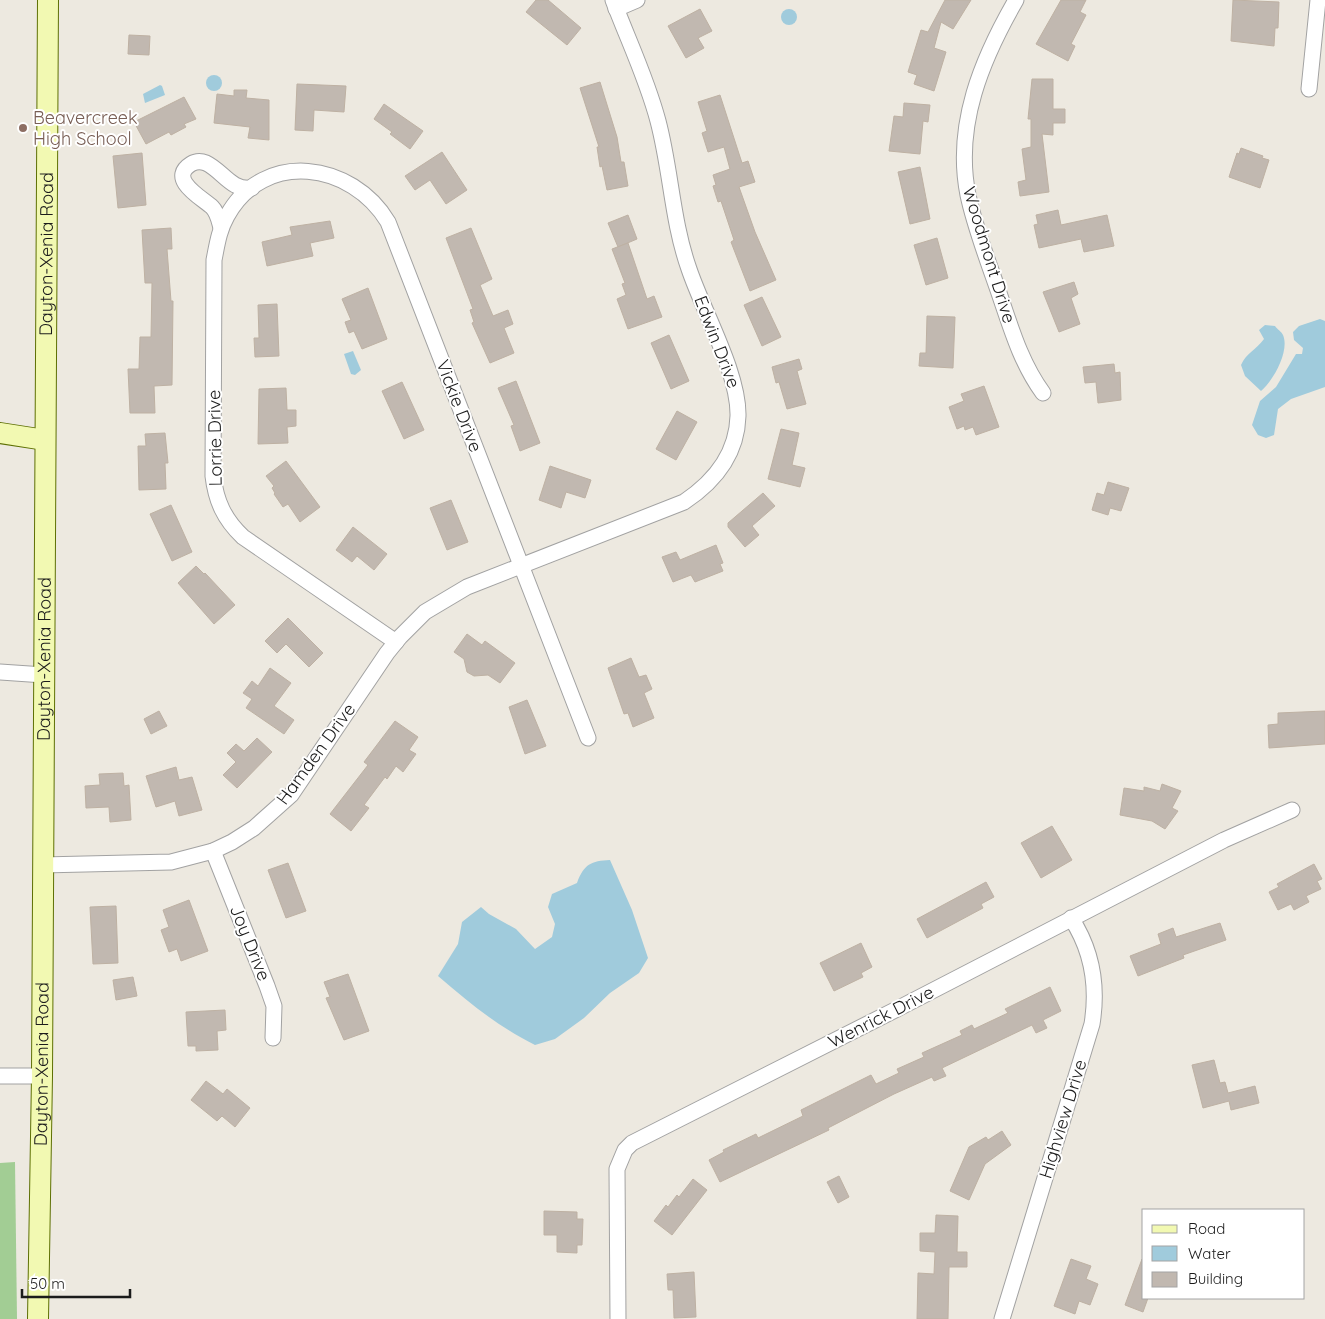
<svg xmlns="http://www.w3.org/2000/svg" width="1325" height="1319" font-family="Quicksand,sans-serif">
	<rect width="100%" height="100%" fill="#ede9e0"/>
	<path fill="#a2cd94" d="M15,1162l2,157h-17v-156z"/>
	<g fill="#a0cbdc">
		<circle cx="789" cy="17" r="8"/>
		<circle cx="214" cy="83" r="8"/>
		<path d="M160,85l2,1 3,9 -20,8 -2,-9z"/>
		<path d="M1320,319l5,2v66l-34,12 -13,10 -4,26 -8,3 -8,-3 -6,-10 8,-24 16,-14 20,-33h6l1,-6 -9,-8 -1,-8 6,-6z"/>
		<path d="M1265,325l10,1c2,3 7,6 8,9 7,16 -10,46 -22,56l-16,-15 -4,-11c5,-12 15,-15 23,-26l-5,-9z"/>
		<path d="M353,351l8,19 -6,5 -4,-1 -7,-20z"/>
		<path d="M610,860l22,50 16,48 -9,15 -29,20 -26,25 -29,21 -20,6c-38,-19 -64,-41 -97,-69l20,-32 4,-22 19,-15 8,7 27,15 19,20 17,-12 3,-13 -7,-17 4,-13 25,-11c7,-19 14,-22 33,-23z"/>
	</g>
	<g fill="#c1b8b0" stroke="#beb1a3">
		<path d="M536,0h12l33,28 -14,17 -41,-33z"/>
		<path d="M945,0h26l-18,29 -12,-7 -7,26 12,4 -12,39 -20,-7 3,-9 -9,-3 13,-42 7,2z"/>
		<path d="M1061,0h25l-6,12 6,3 -15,29 4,2 -7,15 -32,-17z"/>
		<path d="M1233,0l46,2 -1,26h-3l-1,18 -43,-5z"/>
		<path d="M700,9l12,22 -14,7 6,10 -18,10 -18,-32z"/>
		<path d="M129,35l21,1 -1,19 -21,-1z"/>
		<path d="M1032,79h21v30h12v14h-12v12l-11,-1 7,58 -29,4 -2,-14 8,-2 -4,-31 9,-2v-28h-3z"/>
		<path d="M600,82l17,55 4,25h3l4,24 -21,4 -5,-24 -2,1 -3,-20h2l-19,-59z"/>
		<path d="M297,84l49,2 -2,26 -30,-2 -1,21 -18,-1z"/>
		<path d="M234,90h13l-1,8 23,2v40l-21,-2 2,-11 -36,-4 3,-29 17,2z"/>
		<path d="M720,95l22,68 6,-2 7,21 -16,5 16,45 21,48 -26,11 -19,-49 3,-2 -13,-39 -3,1 -5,-16 3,-1 -3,-10 17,-6 -6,-22 -16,5 -6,-19 5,-2 -9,-29z"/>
		<path d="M184,97l12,22 -12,5 2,3 -15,8 -2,-3 -23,12 -12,-22z"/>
		<path d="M904,103l26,2 -2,17 -5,-1 -3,33 -31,-3 5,-35 9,1z"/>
		<path d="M384,104l39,27 -13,18 -20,-15 2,-2 -18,-13z"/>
		<path d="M1241,148l22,8 -1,2 7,2 -9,28 -31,-11 8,-24 2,1z"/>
		<path d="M442,152l25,38 -21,14 -16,-24 -15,10 -10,-14z"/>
		<path d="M142,153l4,52 -28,3 -5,-52z"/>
		<path d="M920,167l10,52 -20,5 -12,-52z"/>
		<path d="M1058,210l3,15 46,-10 7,31 -30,6 -3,-13 -42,9 -5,-23 4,-1 -2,-9z"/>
		<path d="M628,215l9,24 -19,8 -10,-24z"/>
		<path d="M330,221l4,17 -24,5 3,13 -46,10 -5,-24 30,-7 -2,-8z"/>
		<path d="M171,228l1,21h-5l4,52h2l-1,84 -18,1 1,27h-25l-2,-44h11l1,-32h11l1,-54h-7l-3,-53z"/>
		<path d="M471,228l21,51 -12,6 13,31 15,-6 5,14 -9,4 10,25 -24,10 -18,-40 2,-1 -4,-12 3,-1 -27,-71z"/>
		<path d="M937,238l11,40 -22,7 -12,-40z"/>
		<path d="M628,243l19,56 7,-3 8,21 -34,12 -11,-30 9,-4 -4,-11 3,-1 -13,-34z"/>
		<path d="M1074,282l4,12 -7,4 9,26 -21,8 -16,-40z"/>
		<path d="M368,288l19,51 -25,10 -8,-18 -5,2 -4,-11 6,-2 -9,-21z"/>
		<path d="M762,297l19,40 -19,9 -18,-41z"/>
		<path d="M277,304l2,52 -24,1 -1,-19h5l-1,-33z"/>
		<path d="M927,316l28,1 -2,51 -34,-2 1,-13h6z"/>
		<path d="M669,335l20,46 -18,8 -20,-46z"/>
		<path d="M799,359l3,10 -5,2 9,33 -19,5 -8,-27 -3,1 -4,-16z"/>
		<path d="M1114,364l1,9 5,-1 1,28 -23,3 -2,-21 -11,1 -2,-16z"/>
		<path d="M516,381l24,62 -20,8 -9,-25 3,-1 -16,-37z"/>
		<path d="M402,382l22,48 -20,9 -22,-48z"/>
		<path d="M984,386l15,41 -23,8 -3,-8 -8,3 -1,-4 -7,3 -8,-22 15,-6 -3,-7z"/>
		<path d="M286,388l1,22h9v16l-9,1 1,16 -30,1 1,-55z"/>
		<path d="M677,411l20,11 -21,38 -20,-11z"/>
		<path d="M781,429l18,4 -7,32 13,3 -5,19 -32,-8z"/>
		<path d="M165,433l3,30h-3l1,26 -27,1 -1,-44h8l-1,-12z"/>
		<path d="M286,461l34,46 -20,15 -12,-18 -5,3 -9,-13 1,-1 -3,-5 2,-2 -8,-10z"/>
		<path d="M550,466l41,14 -6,18 -19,-6 -5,16 -22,-8z"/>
		<path d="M1108,482l21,6 -8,23 -11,-3 -2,7 -16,-5 5,-17 7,2z"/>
		<path d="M763,493l12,13 -23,20 7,9 -14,12 -17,-20v-4z"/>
		<path d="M451,500l17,42 -21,8 -17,-42z"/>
		<path d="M171,505l21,47 -20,9 -22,-47z"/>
		<path d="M353,527l34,27 -13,16 -17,-14 -5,6 -16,-12z"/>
		<path d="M716,545l7,18 -3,1 3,7 -28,11 -4,-7 -18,7 -11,-25 14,-5 4,8z"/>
		<path d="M196,566l8,8 1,-1 30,32 -21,19 -36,-41z"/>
		<path d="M288,618l35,35 -14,14 -23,-23 -9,9 -12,-12z"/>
		<path d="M467,634l15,11 3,-4 30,22 -15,20 -12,-8 -14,1 -7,-4 -3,-13 -10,-7z"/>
		<path d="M631,658l8,19 7,-2 6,14 -8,4 10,25 -21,9 -5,-14 -4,1 -16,-46z"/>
		<path d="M270,668l21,15 -17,23 20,14 -10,14 -38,-26 6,-9 -9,-6 9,-12 6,5z"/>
		<path d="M527,700l19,46 -21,8 -16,-47z"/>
		<path d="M159,711l8,15 -16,8 -7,-15z"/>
		<path d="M1325,711v33l-56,4 -1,-23 10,-1v-11z"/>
		<path d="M395,721l23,16 -9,13 7,4 -13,18 -7,-6 -9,13 -2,-2 -21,28 5,3 -18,23 -21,-17 38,-49 -4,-3z"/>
		<path d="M257,738l15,14 -35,36 -14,-13 13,-13 -9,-9 9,-9 8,7z"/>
		<path d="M176,767l3,13 13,-3 10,33 -23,6 -4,-15 -19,6 -10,-31z"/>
		<path d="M123,773l1,13 5,-1 2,35 -21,2 -1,-15 -23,1 -1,-22 15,-1 -1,-11z"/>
		<path d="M1162,784l19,7 -9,17 6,3 -13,18 -13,-8 -32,-6 4,-27 20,3v-4l16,4z"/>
		<path d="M1052,826l20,34 -31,18 -20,-35z"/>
		<path d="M288,863l18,48 -20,7 -18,-48z"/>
		<path d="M1314,864l8,15 -5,2 4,8 -15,7 3,6 -15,8 -3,-6 -13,6 -9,-18 10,-5 -2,-3z"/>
		<path d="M986,882l8,15 -13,7 2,4 -56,30 -10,-19z"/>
		<path d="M189,900l19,51 -27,10 -4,-12 -8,3 -8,-22 8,-3 -6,-17z"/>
		<path d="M116,906l2,57 -25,1 -3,-57z"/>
		<path d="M1220,923l6,17 -43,15 1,3 -46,18 -8,-20 31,-12 -3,-10 15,-6 3,9z"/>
		<path d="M861,943l11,24 -11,6 2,4 -29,14 -14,-28z"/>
		<path d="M348,974l21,57 -25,9 -18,-42 4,-1 -6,-15z"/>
		<path d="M133,977l4,19 -21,4 -3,-20z"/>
		<path d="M1050,987l11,24 -18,9 4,8 -11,5 -4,-8 -90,43 4,8 -12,5 -2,-4 -38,17 -66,34 1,2 -109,52 -11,-22 15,-8 -1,-2 33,-16 2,4 45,-22 -2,-6 70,-35 5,9 23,-11 -2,-4 27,-12 -2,-4 40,-18 -2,-4 12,-6 2,4 34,-16 -3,-4z"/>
		<path d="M225,1010l1,20 -9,1 1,19 -22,1v-5h-8l-2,-34z"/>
		<path d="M1214,1060l6,23 5,-1 3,11 27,-7 4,17 -28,7 -2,-9 -26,7 -11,-43z"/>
		<path d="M206,1081l17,13 4,-5 23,19 -15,19 -13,-11 -5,5 -26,-21z"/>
		<path d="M1002,1131l9,14 -26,19 -16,36 -19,-9 19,-44 17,-10 2,3z"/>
		<path d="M839,1176l10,21 -11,6 -11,-21z"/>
		<path d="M693,1179l14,11 -35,45 -18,-14 12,-16 2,2 9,-12 2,2z"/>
		<path d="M544,1211l33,1v7h6l-1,26h-5v8l-20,-1v-17h-13z"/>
		<path d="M936,1215l22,1 -1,36h10v15h-18l-1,52h-31l1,-46 16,1 1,-22 -15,-1v-18h15z"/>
		<path d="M1071,1259l20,7 -5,13 12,5 -8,21 -11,-4 -4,13 -21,-8z"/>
		<path d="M1142,1259l2,39h4l-5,14 -18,-7z"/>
		<path d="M694,1272l2,45 -22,1 -1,-28h-5l-1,-16z"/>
	</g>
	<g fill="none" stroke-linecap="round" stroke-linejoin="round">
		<defs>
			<g id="street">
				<path d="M1016,0c-34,59 -62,125 -48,195 7,33 20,66 31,98 12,35 22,70 44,100"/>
				<path d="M616,9l21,-9"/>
				<path d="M1309,89l9,-89"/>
				<path d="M221,228c-2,-7 -3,-15 -9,-21 -10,-9 -45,-28 -21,-43 5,-3 10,-3 15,-1 17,8 25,28 46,25"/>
				<path d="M396,642l-153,-105c-19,-18 -27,-36 -30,-61l1,-216c3,-15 5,-30 13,-44 37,-67 125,-54 161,6l200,516"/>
				<path d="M0,672l44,3"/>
				<path d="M213,851l54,135 7,20 -1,32"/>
				<path d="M42,865l129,-3 42,-11 19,-9 22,-14 37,-33 96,-142 13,-16 25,-25 42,-25 217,-85c30,-20 53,-48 54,-86 1,-43 -35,-105 -49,-147 -17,-48 -18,-99 -31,-148 -11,-42 -30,-81 -45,-121"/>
				<path d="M0,1076h42"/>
				<path d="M618,1319l-1,-150 8,-19 7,-7 267,-135 325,-168 68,-30"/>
				<path d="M1002,1319l90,-295c6,-37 0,-74 -21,-106"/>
			</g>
			<g id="secondary">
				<path d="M0,433l45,7"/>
				<path id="s1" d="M38,1319l4,-243 6,-1076"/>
			</g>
		</defs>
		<use href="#street" stroke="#a2a2a2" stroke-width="17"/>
		<use href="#secondary" stroke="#5e7004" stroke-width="22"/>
		<use href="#street" stroke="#fff" stroke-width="15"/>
		<use href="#secondary" stroke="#f2f9b2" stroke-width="20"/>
	</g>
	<circle fill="#8d6e63" stroke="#fff" stroke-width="2" cx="23" cy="128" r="5"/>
	<g text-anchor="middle" stroke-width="4" stroke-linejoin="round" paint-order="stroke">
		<g font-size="18" fill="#785e54" stroke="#fff" text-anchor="start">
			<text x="33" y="124">Beavercreek<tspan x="33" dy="21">High School</tspan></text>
		</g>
		<g font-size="18" fill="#1b1b1b" stroke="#fff">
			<text dy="6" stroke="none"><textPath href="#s1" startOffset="1065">Dayton-Xenia Road</textPath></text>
			<text transform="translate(989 255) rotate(73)" y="6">Woodmont Drive</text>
			<text transform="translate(717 342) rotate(69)" y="6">Edwin Drive</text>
			<text transform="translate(459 406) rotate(69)" y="6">Vickie Drive</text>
			<text transform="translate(215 438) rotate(-91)" y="6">Lorrie Drive</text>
			<text dy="6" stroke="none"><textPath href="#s1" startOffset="660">Dayton-Xenia Road</textPath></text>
			<text transform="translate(316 754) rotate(-54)" y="6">Hamden Drive</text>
			<text transform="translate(250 943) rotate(68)" y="6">Joy Drive</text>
			<text transform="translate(881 1017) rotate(-27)" y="6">Wenrick Drive</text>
			<text dy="6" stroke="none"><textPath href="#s1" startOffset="255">Dayton-Xenia Road</textPath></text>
			<text transform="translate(1063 1119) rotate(-73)" y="6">Highview Drive</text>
		</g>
	</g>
	<rect x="1142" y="1209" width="162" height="90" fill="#ffffff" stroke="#a4a4a4"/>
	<rect x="1152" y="1225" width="25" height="8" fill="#f2f9b2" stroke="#a4a4a4"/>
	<text x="1188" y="1234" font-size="15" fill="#1b1b1b">Road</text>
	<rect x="1152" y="1246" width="25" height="15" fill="#a0cbdc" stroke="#a4a4a4"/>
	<text x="1188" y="1259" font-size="15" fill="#1b1b1b">Water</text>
	<rect x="1152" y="1272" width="25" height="15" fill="#c1b8b0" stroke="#a4a4a4"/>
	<text x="1188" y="1284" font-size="15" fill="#1b1b1b">Building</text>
	<path d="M22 1289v8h108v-8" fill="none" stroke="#1b1b1b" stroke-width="2.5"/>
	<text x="30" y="1289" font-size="15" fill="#1b1b1b" stroke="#ffffff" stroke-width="4" paint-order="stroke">50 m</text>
</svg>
